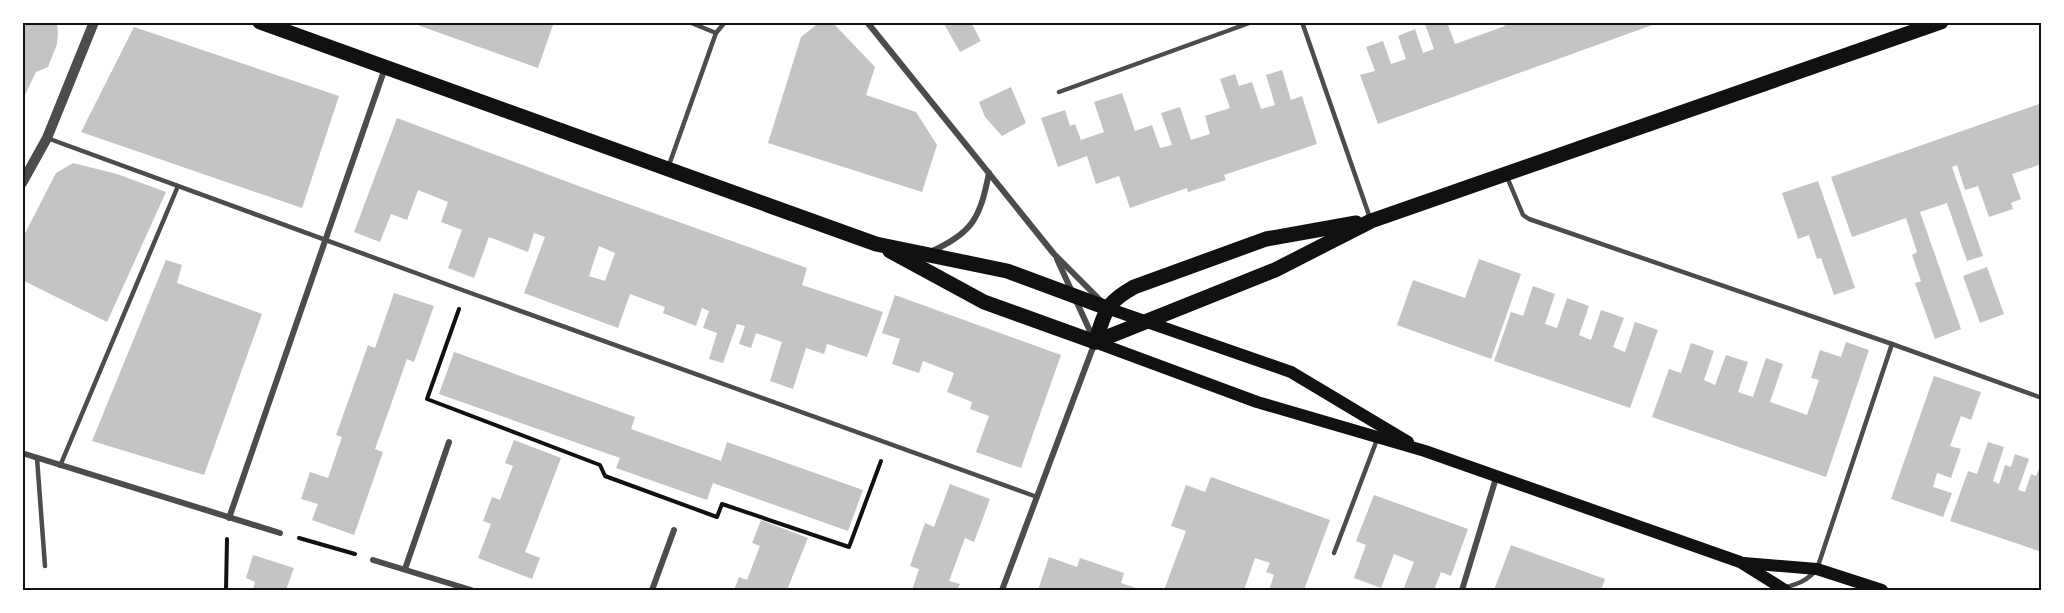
<svg xmlns="http://www.w3.org/2000/svg" width="2064" height="613" font-family="Mulish,sans-serif">
	<rect width="100%" height="100%" fill="#fff"/>
	<g fill="#c4c4c4" fill-rule="evenodd">
		<path d="M22,22h35l1,10 -1,12 -9,23 -12,5 -14,29z"/>
		<path d="M409,22h145l-16,46z"/>
		<path d="M820,22h12l43,45 -9,28 50,17 21,33 -15,47 -154,-49 33,-106z"/>
		<path d="M943,22h28l10,19 -21,11z"/>
		<path d="M1428,22h19l8,22 50,-18 -2,-4 155,1 -280,101 -18,-49 15,-4 -9,-24 17,-6 8,23 15,-5 -8,-23 17,-7 8,24 11,-4 -9,-25z"/>
		<path d="M134,27l205,69 -37,112 -221,-76z"/>
		<path d="M1282,70l9,30 11,-4 15,48 -93,31 2,5 -38,12 -1,-4 -57,20 -11,-32 -23,8 -9,-28 -29,11 -17,-49 24,-8 5,16 5,-2 6,16 23,-8 -10,-30 28,-9 13,38 17,-6 8,23 12,-3 -11,-32 19,-6 11,33 19,-6 -5,-18 25,-8 -10,-29 15,-5 4,12 13,-4 9,27 14,-4 -9,-30z"/>
		<path d="M1011,87l15,36 -24,13 -17,-19 -6,-15z"/>
		<path d="M2042,103v61l-30,10 9,25 -10,4 2,6 -24,8 -11,-31 -13,4 -8,-25 -5,2 31,89 -16,5 -20,-58 -27,9 41,117 -26,10 -20,-56 6,-2 -9,-26 5,-3 -11,-34 -54,19 -21,-60z"/>
		<path d="M397,118l195,73 215,77 -5,17 81,27 -16,45 -40,-13 -3,10 -18,-6 -13,41 -23,-8 12,-39 -26,-9 -5,15 -12,-4 6,-18 -8,-2 -14,39 -14,-4 8,-26 -14,-5 6,-17 -7,-3 -6,18 -33,-13 2,-6 -35,-13 -12,34 -94,-35 21,-56 -11,-4 -6,19 -39,-15 -15,41 -26,-10 14,-38 -21,-8 7,-20 -30,-12 -11,30 -16,-6 -11,28 -26,-10zM599,246l16,7 -10,28 -16,-5z"/>
		<path d="M73,163l44,11 49,18 -59,130 -85,-42v-41l34,-66z"/>
		<path d="M1818,181l37,107 -21,7 -13,-37 -4,1 -8,-24 -11,4 -16,-46z"/>
		<path d="M1479,259l42,15 -30,85 -94,-34 16,-45 52,18z"/>
		<path d="M166,260l16,5 -5,18 85,31 -58,161 -112,-34z"/>
		<path d="M1987,267l17,47 -24,9 -17,-47z"/>
		<path d="M1533,286l22,8 -10,30 12,4 10,-30 22,8 -10,29 12,5 10,-30 23,8 -11,29 12,5 10,-30 23,8 -28,78 -136,-47 17,-49 12,4z"/>
		<path d="M394,293l40,13 -20,56 -7,-3 -24,68 -8,22 8,3 -29,83 -42,-15 6,-16 -17,-5 9,-27 18,6 14,-41 -6,-2 24,-67 8,-23 7,3z"/>
		<path d="M895,295l166,60 -40,113 -45,-16 13,-36 -19,-7 2,-7 -25,-10 7,-19 -31,-12 -4,12 -27,-9 8,-25 -18,-6z"/>
		<path d="M1846,342l23,8 -43,127 -174,-60 17,-48 12,4 10,-30 23,8 -10,29 11,5 11,-30 22,7 -10,30 15,5 13,-39 17,6 -13,38 37,13 12,-35 -8,-2 9,-28 21,7z"/>
		<path d="M454,352l181,65 -4,12 90,32 6,-19 136,48 -15,41 -135,-48 -6,17 -91,-32 4,-10 -181,-64z"/>
		<path d="M1934,376l47,16 -10,28 -10,-4 -11,30 11,3 -10,29 -14,-5 -4,14 19,6 -9,24 -52,-18z"/>
		<path d="M514,440l47,18 -36,94 15,6 -8,21 -54,-21 13,-34 -8,-3 9,-24 8,3 13,-34 -8,-3z"/>
		<path d="M1988,442l16,5 -11,34 6,3 6,-19 6,2 4,-13 14,5 -11,31 7,2 6,-18 5,2 6,-14v90l-92,-31 18,-50 9,3z"/>
		<path d="M1211,477l119,43 -26,70h-35l5,-15 -8,-3 4,-9 -15,-5 -11,32h-80l22,-59 -15,-5 15,-41 19,7z"/>
		<path d="M950,484l40,15 -16,43 -9,-4 -16,43 11,3 -3,6h-45l7,-21 -9,-3 15,-43 9,4z"/>
		<path d="M1374,495l94,34 -17,47 -10,-4 -7,18h-31l11,-28 -20,-8 -13,34 -27,-10 12,-33 -10,-4z"/>
		<path d="M761,520l47,18 -21,52h-53l5,-13 8,3 13,-34 -8,-3z"/>
		<path d="M1511,545l94,34 -4,11h-107z"/>
		<path d="M253,555l41,13 -8,22h-33l2,-8 -9,-4z"/>
		<path d="M1049,557l28,10 3,-9 44,15 -3,10 21,7h-104z"/>
	</g>
	<g fill="none" stroke-linecap="round" stroke-linejoin="round">
		<g stroke="#111" stroke-width="4">
			<path d="M459,309l-32,90 173,66 5,11 112,41 5,-13 127,43 32,-86"/>
			<path d="M299,538l56,16"/>
			<path d="M226,590l1,-51"/>
		</g>
		<g stroke="#4c4c4c" stroke-width="4.5">
			<path d="M689,22l27,11 9,-11"/>
			<path d="M1302,22l68,196"/>
			<path d="M1059,92l193,-70"/>
			<path d="M47,138l418,153 572,206"/>
			<path d="M669,165l47,-132"/>
			<path d="M1507,177l16,38 6,4 363,125 150,54"/>
			<path d="M37,458l8,108"/>
			<path d="M60,466l118,-280"/>
			<path d="M1334,553l44,-116"/>
			<path d="M1783,588c15,-4 24,-7 34,-19l75,-225"/>
		</g>
		<g stroke="#4c4c4c" stroke-width="6">
			<path d="M867,22l187,232 46,46"/>
			<path d="M930,252c43,-19 50,-34 59,-79"/>
			<path d="M22,453l258,80"/>
			<path d="M229,518l156,-450"/>
			<path d="M373,560l98,30"/>
			<path d="M405,569l44,-127"/>
			<path d="M652,590l22,-60"/>
			<path d="M1002,590l93,-248 -38,-83"/>
			<path d="M1462,590l34,-112"/>
		</g>
		<path stroke="#4c4c4c" stroke-width="10" d="M22,183l25,-45 47,-116"/>
		<g stroke="#111" stroke-width="12">
			<path d="M1107,308l184,64 117,70"/>
			<path d="M1095,342l162,60 168,49 315,111 45,28"/>
			<path d="M1744,563l73,6 65,21"/>
		</g>
		<g stroke="#111" stroke-width="15">
			<path d="M260,22l616,222 131,27 100,37"/>
			<path d="M890,251l94,51 111,40"/>
			<path d="M1095,342l180,-72 96,-49 570,-199"/>
			<path d="M1095,342c11,-31 9,-38 39,-55l132,-48 90,-16"/>
		</g>
	</g>
	<rect width="2064" height="613" fill="none" stroke="#ffffff" stroke-width="48"/>
	<rect x="24" y="24" width="2016" height="565" fill="none" stroke="#111" stroke-width="2"/>
</svg>
